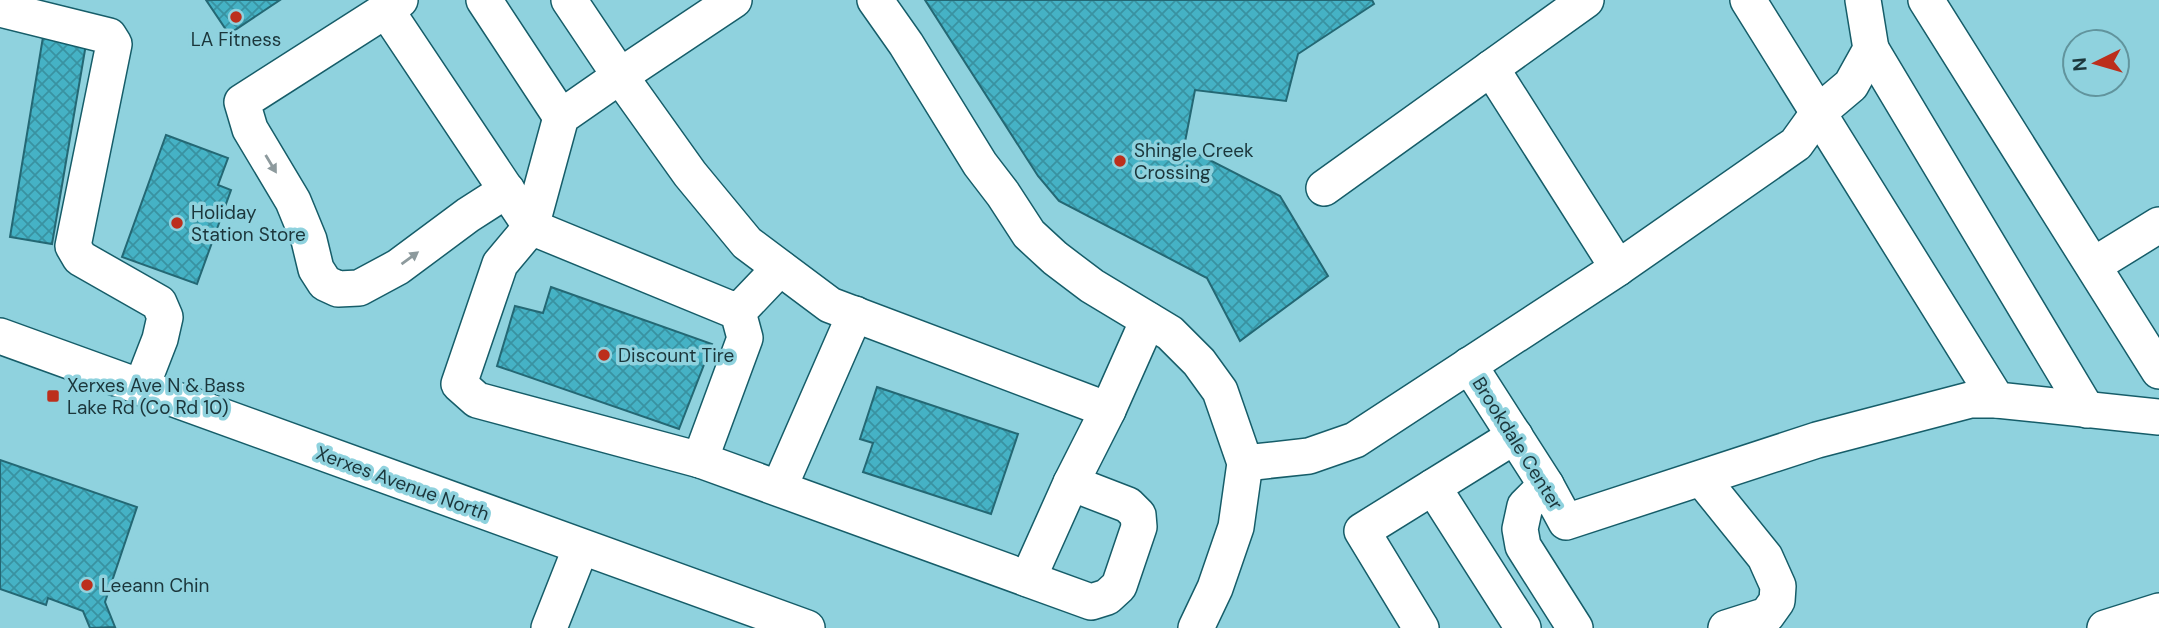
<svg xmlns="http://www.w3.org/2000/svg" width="2159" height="628" font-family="'DM Sans',sans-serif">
	<defs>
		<pattern id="building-cross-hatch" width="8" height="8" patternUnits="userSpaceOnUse" patternTransform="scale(1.75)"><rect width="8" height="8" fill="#45b2c5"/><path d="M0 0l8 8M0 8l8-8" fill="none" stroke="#3992a1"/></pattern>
	</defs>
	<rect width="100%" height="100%" fill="#8fd2de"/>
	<g fill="url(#building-cross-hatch)" stroke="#246874" stroke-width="2">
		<path d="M206,0h74l-51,34z"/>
		<path d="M925,0h447l2,4 -76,50 -12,47 -91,-11 -11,57 96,49 48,80 -88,65 -33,-63 -148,-77 -21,-25z"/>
		<path d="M43,37l43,7 -34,200 -42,-7z"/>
		<path d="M166,135l62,23 -10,27 13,5 -34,94 -75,-27z"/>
		<path d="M551,287l161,57 -33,85 -182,-63 18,-60 28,7z"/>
		<path d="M877,387l141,47 -27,80 -128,-42 10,-29 -13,-4z"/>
		<path d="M0,460l137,47 -32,95 10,25 -25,1 -7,-17 -35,-13 -2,7 -46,-16z"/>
	</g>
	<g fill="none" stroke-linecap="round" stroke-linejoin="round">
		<defs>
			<g id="minor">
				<path d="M400,0l-14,10 145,217 30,-110 59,-41 -51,-76"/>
				<path d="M484,0l77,117"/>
				<path d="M734,0l-114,76 70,98 57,69 83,62 278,105 40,-90"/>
				<path d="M875,0l31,44 74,120 23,30 26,40 26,24 37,28 78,47 29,29 21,29 25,72 -9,64 -21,61 -19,40"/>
				<path d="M1748,0l249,400 162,17"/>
				<path d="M1926,0l233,371"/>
				<path d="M0,9l109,27 5,8 -41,202 7,12 79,45 6,14 -5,22 -19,49"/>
				<path d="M386,10l-144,92 8,27 43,72 16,39 7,29 9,14 13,6 21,-1 39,-21 70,-52 39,-25"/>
				<path d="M1871,49l216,361"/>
				<path d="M1491,68l127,200"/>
				<path d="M1324,188l262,-188"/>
				<path d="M2094,265l65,-40"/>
				<path d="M738,312l7,26 -45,122 -223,-60 -18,-16 41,-120 31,-37 207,85 42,-44"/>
				<path d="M0,336l807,292"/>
				<path d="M1469,365l77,120 20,37 251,-82 153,-40h27"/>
				<path d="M700,460l391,142 16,-5 12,-11 20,-59 -1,-12 -10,-10 -57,-22 37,-73"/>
				<path d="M1245,463l64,-7 46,-16 263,-172 178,-124 23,-32 32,-27 20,-36 -8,-49"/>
				<path d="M1702,479l63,78 13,29 -1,15 -10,14 -41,13"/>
				<path d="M1546,485l-21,21 -5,23 3,17 52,82"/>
				<path d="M1433,487l90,141"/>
				<path d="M779,488l76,-174"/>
				<path d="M1028,579l43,-96"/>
				<path d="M549,628l32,-81"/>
				<path d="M1421,628l-59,-97 153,-95"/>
				<path d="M2105,628l54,-17"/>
			</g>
		</defs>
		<use href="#minor" stroke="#165d69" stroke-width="38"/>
		<use href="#minor" stroke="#fff" stroke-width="35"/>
	</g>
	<defs><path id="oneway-solid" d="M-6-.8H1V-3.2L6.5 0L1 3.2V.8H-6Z" transform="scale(1.75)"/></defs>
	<g fill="#8d9a9d">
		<use href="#oneway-solid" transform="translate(271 164) rotate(59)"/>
		<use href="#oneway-solid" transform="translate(410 258) rotate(-36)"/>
	</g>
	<g fill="#bc2f1c" stroke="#8fd2de" stroke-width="2.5">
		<circle cx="236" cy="17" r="7"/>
		<circle cx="1120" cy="161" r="7"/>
		<circle cx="177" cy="223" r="7"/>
		<circle cx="604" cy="355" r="7"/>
		<rect x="46" y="389" width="14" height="14" rx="3.5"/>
		<circle cx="87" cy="585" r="7"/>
	</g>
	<g text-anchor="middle" stroke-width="7" stroke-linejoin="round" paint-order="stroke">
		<g font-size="19" fill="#1b363b" stroke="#8fd2de" text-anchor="start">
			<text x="236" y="46" text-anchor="middle">LA Fitness</text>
			<text x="1134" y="157">Shingle Creek<tspan x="1134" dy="22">Crossing</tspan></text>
			<text x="191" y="219">Holiday<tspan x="191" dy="22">Station Store</tspan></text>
			<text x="618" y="362">Discount Tire</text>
			<text x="67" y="392">Xerxes Ave N &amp; Bass<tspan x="67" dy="22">Lake Rd (Co Rd 10)</tspan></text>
			<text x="101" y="592">Leeann Chin</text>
		</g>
		<g font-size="19" fill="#1b363b" stroke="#8fd2de">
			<text transform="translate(1518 443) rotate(58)" y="7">Brookdale Center</text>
			<text transform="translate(403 483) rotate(20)" y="7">Xerxes Avenue North</text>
		</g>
	</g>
	<g transform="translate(2096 63) rotate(265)"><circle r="33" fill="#8fd2de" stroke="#61949d" stroke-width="2"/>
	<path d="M0-5L12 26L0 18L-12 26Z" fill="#bc2f1c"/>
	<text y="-10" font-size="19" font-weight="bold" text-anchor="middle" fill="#1b363b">N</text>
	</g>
</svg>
